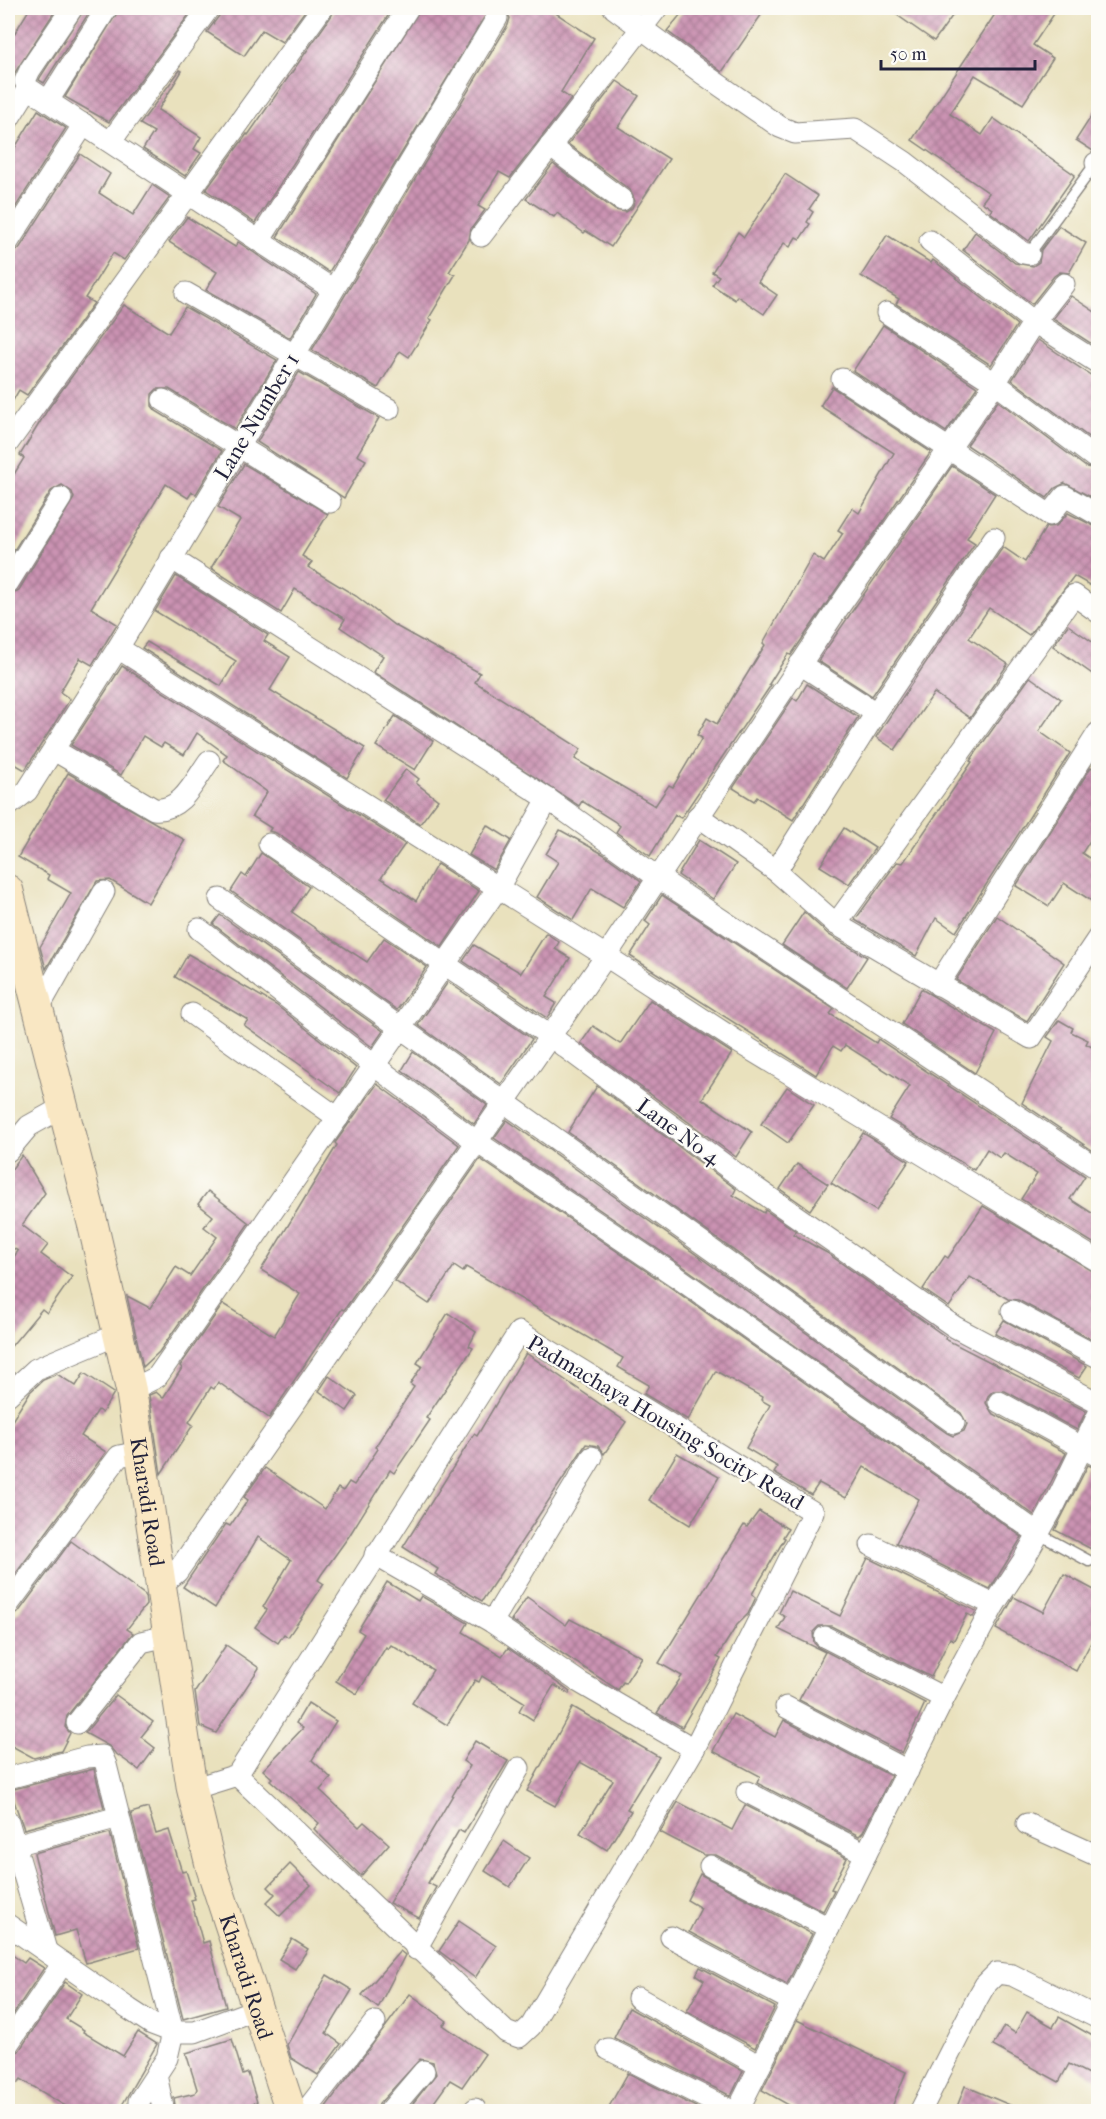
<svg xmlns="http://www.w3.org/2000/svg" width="1106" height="2119" font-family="'IM FELL French Canon',serif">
	<defs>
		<pattern id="building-cross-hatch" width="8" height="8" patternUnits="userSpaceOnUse" patternTransform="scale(1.5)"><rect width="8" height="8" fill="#cb93b2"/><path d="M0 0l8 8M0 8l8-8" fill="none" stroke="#a47892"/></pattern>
	</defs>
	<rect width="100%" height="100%" fill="#fdfcf7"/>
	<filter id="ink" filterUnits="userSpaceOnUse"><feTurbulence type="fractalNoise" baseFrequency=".0167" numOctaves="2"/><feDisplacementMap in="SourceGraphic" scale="12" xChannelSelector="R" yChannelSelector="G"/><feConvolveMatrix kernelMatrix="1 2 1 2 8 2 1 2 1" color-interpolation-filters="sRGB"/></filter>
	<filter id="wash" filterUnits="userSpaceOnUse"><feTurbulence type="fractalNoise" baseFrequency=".008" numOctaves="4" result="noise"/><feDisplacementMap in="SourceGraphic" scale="24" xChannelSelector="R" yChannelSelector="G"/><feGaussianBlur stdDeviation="1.35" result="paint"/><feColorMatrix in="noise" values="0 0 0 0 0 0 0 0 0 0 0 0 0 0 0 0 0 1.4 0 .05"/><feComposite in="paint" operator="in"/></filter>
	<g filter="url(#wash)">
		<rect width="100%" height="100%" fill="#e9e1bd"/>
		<g id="blocks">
			<g fill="url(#building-cross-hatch)">
				<path d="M30,8h27l-43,66 -6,-4v-26z"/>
				<path d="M85,8h7l-48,75 -5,-3 2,-4z"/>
				<path d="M120,8h74l-85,114 -44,-25z"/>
				<path d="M221,8h86l-25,34 -20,-12 -18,26 -37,-24 12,-16z"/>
				<path d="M334,8h59l-138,215 -49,-33 41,-56 1,1 84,-120z"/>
				<path d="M421,8h69l-161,264 -52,-35z"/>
				<path d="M504,8h44l46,30 -33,54 10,7 -61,79 -11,-6 -21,34 7,4 -14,19 -2,11 -20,32 6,3 -26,43 3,2 -23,37 -9,-6 -22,37 -66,-38 196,-325 2,-7z"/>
				<path d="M686,8h80l-44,64 -55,-41z"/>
				<path d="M887,8h71l-24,33z"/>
				<path d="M999,8h59l-25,37 20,13 -30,46 -48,-29 -25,39 32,21 11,-17 82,57 -46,66 -39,-29 2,-3 -10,-7 7,-9 -77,-53z"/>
				<path d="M180,70l2,1 -24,39 43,27 -7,12 7,4 -16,23 -42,-27 11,-17 -14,-8z"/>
				<path d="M617,81l22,15 -21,31 51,32 -58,88 -25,-16 -2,2 -27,-20 -3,4 -28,-18 27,-35 62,46 11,2 6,-4 3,-7 -5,-11 -62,-46z"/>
				<path d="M1098,106v45h-5l-17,-11z"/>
				<path d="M38,110l28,18 -58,91v-60z"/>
				<path d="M80,154l30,20 -11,19 34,22 19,-30 18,12 -46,63 -11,-7 -28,45 9,5 -67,92 -8,-5 -11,19v-154l11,-6z"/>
				<path d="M785,174l33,22 -9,13 4,3 -6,10 3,2 -10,15 -4,-2 -6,10 -6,-4 -26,39 19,13 -13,19 -27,-18 -2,4 -23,-15 7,-9 -7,-4 26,-40 6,5z"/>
				<path d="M187,217l48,30 3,-5 78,52 -26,44 -84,-48 11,-18 -48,-30z"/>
				<path d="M1059,226l27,17 -17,30 -9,-1 -6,4 -22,28 -69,-54 12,-18 40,31 18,3 6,-4 2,-12z"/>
				<path d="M887,235l44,28 2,-3 84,65 -26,40 -95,-61 3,-5 -38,-23z"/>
				<path d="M1071,296l27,18v26l-3,6 -42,-27z"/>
				<path d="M124,305l45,28 16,-26 92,53 -42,69 -66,-40h-12l-5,5v12l4,5 66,40 -26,43 -4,-2 -4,6 -22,-14 -75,124 26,16 -25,41 -12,-7 -20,34 10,7 -45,71 -17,-10v-164l11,-6 55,-92 -2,-6 -10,-7 -11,6 -43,69v-76l16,-26 -4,-3 28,-46z"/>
				<path d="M883,325l94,62 -31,45 -93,-61z"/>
				<path d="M1038,340l60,40v64l-86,-64z"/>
				<path d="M299,372l80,46 -22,37 9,5 -22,38 -87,-56z"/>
				<path d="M832,387l99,65 -140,203 -3,-1 -19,30 2,1 -90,133 -6,-3 -25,41 -34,-24 4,-6 -6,-5 -32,-20 -3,5 -206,-134 10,-16 -43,-29 5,-8 -50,-30 -14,24 -70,-45 29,-48 -22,-13 26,-43 84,50 -26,42 10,6 -4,5 48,29 38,29 86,48 -5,9 106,67 -6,10 80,47 14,-21 4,2 29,-49 -5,-3 10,-17 10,6 16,-27 32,-52 -2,-2 50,-88 11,7 19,-29 -5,-3 14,-22 7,5 35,-60 -74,-47z"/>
				<path d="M998,401l88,66 12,2v32l-33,-18 -10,5 -8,10 -80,-53z"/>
				<path d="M952,466l43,28 -28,44 8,5 -103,153 -54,-35z"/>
				<path d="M1068,513l30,15v62l-24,-14 -45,59 -40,-27 -20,30 39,26 -38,54 -36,-25 -39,57 -19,-13 127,-190 22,15 21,-35 10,-1z"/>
				<path d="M176,576l92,59 -4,6 26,16 -20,33 95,58 -18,30 -205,-130 5,-6 74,44 15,-25 -81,-50z"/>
				<path d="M1068,625l30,21v32l-45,-32z"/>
				<path d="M122,666l283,178 -24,34 35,23 21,-37 42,27 -37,56 -166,-114 -7,-2 2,-3 -19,-12 15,-24 -44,-32 4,-5 -30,-22 -13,22 -20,-12 -3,4 -18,-11 -22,39 -50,-30z"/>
				<path d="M1030,677l31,22 -22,32 31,22 -114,179 -20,-14 -20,38 -61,-36 42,-58 6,1 69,-101 -2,-1z"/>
				<path d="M807,684l51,33 -65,103 -36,-23 -3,4 -21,-13 60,-90 4,3z"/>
				<path d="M395,716l38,25 -18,29 -39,-24z"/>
				<path d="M1091,767l7,5v56l-16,25 16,11v41l-34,-22 -15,23 -33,-20z"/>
				<path d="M406,769l13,10 -3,4 22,17 -18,24 -37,-24z"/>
				<path d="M68,773l117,67 -37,63 -38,-23 -13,1 -51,88 -6,-22 31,-54 -24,-14 2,-4 -31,-18z"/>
				<path d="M487,825l24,15 -17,30 -25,-15z"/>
				<path d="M844,828l31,20 -26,36 -29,-18z"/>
				<path d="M560,830l43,24 38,27 -18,26 -31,-19 -19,32 -36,-23 21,-35 -12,-8z"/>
				<path d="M699,840l37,24 -23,35 -35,-24z"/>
				<path d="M261,853l48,34 -17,25 30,21 45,29 17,-24 43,29 -30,43 -166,-119 11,-17 4,3z"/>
				<path d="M662,895l172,114 -4,5 46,29 2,-4 207,137 -15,23 28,18v29l-77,-47 16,-25 -33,-21 -4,5 -13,-9 -13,21 -85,-51 21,-33 -65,-41 -4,6 -8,-5 -17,29 -186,-119 20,-31 -5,-4z"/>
				<path d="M804,912l25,23 38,22 -20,31 -65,-43z"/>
				<path d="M220,915l163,116 -11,16 -159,-123z"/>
				<path d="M997,916l67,47 -37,58 -71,-41z"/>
				<path d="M546,933l13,9 -4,7 15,9 -24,39 10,6 -9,15 -84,-57 11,-16 47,28z"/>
				<path d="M188,954l88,51 80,63 -16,25 -96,-68 4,-5 -73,-43z"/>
				<path d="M448,982l84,57 -31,45 -83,-59z"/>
				<path d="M921,989l75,44 -21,40 -73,-49z"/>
				<path d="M650,1000l82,53 -30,46 50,33 -16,25 -155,-114 12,-17 27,18z"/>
				<path d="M1059,1020l14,8 -2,4 17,8 -2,4 12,6v104l-76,-51 31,-62 -6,-4z"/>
				<path d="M413,1052l74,53 -13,19 -72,-54z"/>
				<path d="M377,1084l82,61 -115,165 -2,-1 -73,109 -51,-36 -4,7 -3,-2 -22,35 4,3 -32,49 -12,-79 7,-3 7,6 19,-30 -2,-2 43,-62 51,32 26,-42 -39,-24 76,-125 -2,-2z"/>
				<path d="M597,1086l139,103 -3,6 31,18 1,-3 31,21 -3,3 34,19 119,84 -1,2 141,72 -9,19 -72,-39h-12l-5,5 -2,7 6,10 74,40 -32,62 -350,-248 -190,-129 13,-18 440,313 6,3 11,-5 3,-7 -6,-11 -393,-281z"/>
				<path d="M787,1087l27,18 -26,38 -27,-19z"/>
				<path d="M863,1133l46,28 -33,50 -45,-28z"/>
				<path d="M22,1155l23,38 -23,32 26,20 -7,9 31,23 -25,36 -5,-4 -34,41v-85l10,-14 -10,-6v-71z"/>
				<path d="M480,1159l190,128 352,250 -32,52 -94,-46 23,-44 -55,-32 -18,31 -27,-15 -8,12 -37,-22 4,-6 -32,-19 24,-43 -9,-5 1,-3 -46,-26 -28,49 -44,-26 5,-9 -31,-18 5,-9 -157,-91 -3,5 -9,-6 -25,38 -34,-23z"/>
				<path d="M797,1164l31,20 -18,26 -30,-21z"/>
				<path d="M208,1191l41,32 -90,129 -16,15 -16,-71 23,12 26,-41 14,9 27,-39 -13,-10 9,-11 -15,-12z"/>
				<path d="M983,1206l115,68v69l-80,-43 -10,-1 -38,-22 -21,30 -26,-18 22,-33 3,2z"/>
				<path d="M448,1313l28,19 -7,14 4,2 -47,70 4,2 -36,53 -4,-3 -41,66 -28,39 -3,5 6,4 -36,53 -4,-3 -6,9 -23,-16 12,-17 -4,-3 28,-47 -33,-23 -43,71 -32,-21 43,-63 4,2 18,-26 -4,-3 21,-29 60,41 13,-21 5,3 6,-9 5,3 24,-36 -3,-2 39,-60 -4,-3 12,-18 -5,-3z"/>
				<path d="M1004,1320l83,46 -8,12 -84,-44z"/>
				<path d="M526,1353l100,69 -22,32 -6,-8 -12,-2 -104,157 -47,-27 3,-5 -35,-22 71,-113 3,2z"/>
				<path d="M84,1373l30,20 -12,20 -4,-3 -17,26 25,16 -98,132v-157l22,-35 13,-12 14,-6 19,12z"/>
				<path d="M329,1376l28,20 -10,15 -28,-20z"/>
				<path d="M677,1453l42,24 -29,48 -41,-25z"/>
				<path d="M1088,1465l10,4v70l-5,11 -38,-20z"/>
				<path d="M759,1511l29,18 -5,8 2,1 -33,56 4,3 -8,17 -11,11 -20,32 4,2 -39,68 -25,-14 25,-37 -23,-13 85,-138 3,2z"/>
				<path d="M71,1541l74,54 1,10 -19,24 6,4 -66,83 -2,11 5,6 -9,18 -27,7 -26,-14v-126l10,-5z"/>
				<path d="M868,1558l108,53 -3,6 -6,-3 -13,26 -4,-2 -19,39 -100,-51h-12l-6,6 1,11 5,5 106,55 -23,50 -103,-53 26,-48 -47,-23 7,-12 -6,-4 11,-22 50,25z"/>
				<path d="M1064,1574l34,18v37l-22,42 -80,-42 18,-32 29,15z"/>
				<path d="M387,1582l31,19 3,-5 47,27 -5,9 39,24 6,-8 62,44 -1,2 -15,-9 -21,35 -14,-9 5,-9 -42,-26 -3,6 -4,-2 -28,45 -35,-22 21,-33 -42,-25 -3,4 -2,-2 -29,47 -21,-13 28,-47 -6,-4z"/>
				<path d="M527,1597l39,28 4,-6 72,38 -17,26 -2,-1 -5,8 -107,-70z"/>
				<path d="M226,1645l33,23 -43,65 -16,-7 -5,-34z"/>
				<path d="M116,1695l37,27 -12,15 14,11 -16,22 -24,-17 -6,-7 -24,-13z"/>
				<path d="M308,1703l28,18 -24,39 19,18 -11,12 39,37 5,-5 25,22 -28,32 -47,-47 5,-6 -49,-43 2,-2 -9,-8 40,-42 -7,-5z"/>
				<path d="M573,1707l86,50 -32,52 4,2 -24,39 -27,-17 33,-53 -33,-18 -25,44 -28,-15z"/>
				<path d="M733,1714l42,23 9,-17 107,56 -28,56 -4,4 -102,-53 3,-7 -47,-25z"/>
				<path d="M475,1741l33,20 -44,72 -5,-3 -31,53 8,4 -17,31 -30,-15 81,-137 -7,-5z"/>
				<path d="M94,1769l10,39 -80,21 -14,-39z"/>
				<path d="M678,1802l54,28 13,-25 102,53 -16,31 3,1 -11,21 -107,-56h-12l-44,-23z"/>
				<path d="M148,1808l8,26 13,-4 13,42 4,-1 9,28 -4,1 12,43 6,-2 17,66 -43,12 -52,-206z"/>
				<path d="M110,1833l29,115 -53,15 -10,-33 -21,6 -21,-83z"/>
				<path d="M504,1841l25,17 -19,29 -25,-16z"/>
				<path d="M290,1864l21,21 -31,31 -14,-13 9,-9 -7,-7z"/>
				<path d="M700,1874l112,60 -25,50 -98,-52 12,-24 -14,-8z"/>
				<path d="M459,1921l37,25 -21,32 -36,-27z"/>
				<path d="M292,1939l16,10 -13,20 -16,-10z"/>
				<path d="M400,1951l5,4 -27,53 -16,-13z"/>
				<path d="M8,1952l16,11 4,-5 16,10 -36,54z"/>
				<path d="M700,1967l75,40 -20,41 -68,-37 17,-31 -8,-5z"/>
				<path d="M327,1975l25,15 -26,43 15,11 -23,31 -27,-17 -4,-13z"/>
				<path d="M65,1982l17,12 -16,25 18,11 -1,2 40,24 15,-24 19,12 -39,68h-43l-54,-33 -3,4 -10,-7v-19l11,-6z"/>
				<path d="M410,1994l37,27 -4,4 42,29 -23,33 -12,-7 -23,32h-21l30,-38 -3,-12 -13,-3 -41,45 -2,8h-55z"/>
				<path d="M629,2008l114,63 -12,25 -117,-58z"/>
				<path d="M1027,2012l26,15 6,-10 39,22v40l-29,-15 -10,18 -66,-36 11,-20 11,7z"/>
				<path d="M797,2020l109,52 -16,40h-89l-39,-22z"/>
				<path d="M232,2039l11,36 5,-2 9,29 -32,10h-49l-2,-14 21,-5 2,-4 -11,-36z"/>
				<path d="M628,2073l68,34 -3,5h-87z"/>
				<path d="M965,2086l59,25v1h-69z"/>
			</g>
		</g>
	</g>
	<g filter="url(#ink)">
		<use href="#blocks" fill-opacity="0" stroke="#86827c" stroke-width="1.5"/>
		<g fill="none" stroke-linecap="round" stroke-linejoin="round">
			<defs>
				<g id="lane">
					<path d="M1029,254l67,-91"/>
					<path d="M1039,1534l50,27"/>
				</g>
				<g id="street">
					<path d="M72,8l-42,62 -5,11 3,7 304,201"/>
					<path d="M614,8l88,65 78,54 15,6 60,-4 50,33 118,91 6,1"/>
					<path d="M48,101l59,-93"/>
					<path d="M8,120l20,-32"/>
					<path d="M111,141l98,-133"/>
					<path d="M550,146l72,54"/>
					<path d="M1096,163l2,2"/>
					<path d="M481,236l176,-228"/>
					<path d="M259,241l149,-233"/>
					<path d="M930,241l104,81 64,41"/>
					<path d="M8,242l76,-118"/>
					<path d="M186,293l203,116"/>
					<path d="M887,313l108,70 99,74"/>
					<path d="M842,379l208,136 15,-19 33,19"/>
					<path d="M163,400l167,102"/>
					<path d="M8,443l314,-435"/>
					<path d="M171,558l377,241 109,78 441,292"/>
					<path d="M8,583l53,-85"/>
					<path d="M118,648l488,308 132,86 360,219"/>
					<path d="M800,664l76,49"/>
					<path d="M54,750l100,59c28,3 41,-29 55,-48"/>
					<path d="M8,806l19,-15 91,-143 379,-630"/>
					<path d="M698,816l78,55 60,53 195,114 67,-100"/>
					<path d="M269,844l281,192 203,150 202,141 143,76"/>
					<path d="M776,871l100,-158 118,-175"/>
					<path d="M220,899l734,524"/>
					<path d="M836,924l238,-329 24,17"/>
					<path d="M199,929l176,137 102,76 200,135 362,257"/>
					<path d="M938,985l160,-252"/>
					<path d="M38,1009l66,-117"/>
					<path d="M192,1014l146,104"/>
					<path d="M8,1151l21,-25 34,-19"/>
					<path d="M1012,1311l86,46"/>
					<path d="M131,1390l26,-13 341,-489 50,-89"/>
					<path d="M8,1395l28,-26 83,-35"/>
					<path d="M999,1402l99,54"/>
					<path d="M871,1545l123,60"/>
					<path d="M375,1555l117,67 87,60 115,67"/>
					<path d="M160,1586l17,-14 429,-616 228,-342 161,-231 39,-61 30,-38"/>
					<path d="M8,1605l111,-149 21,-4"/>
					<path d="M492,1622l100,-165"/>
					<path d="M825,1637l119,61"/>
					<path d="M786,1707l122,64"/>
					<path d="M77,1723l64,-81 26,-6"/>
					<path d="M8,1778l79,-21 15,-1 4,9 67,267 -6,26 -28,43"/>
					<path d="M192,1789l45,-14 282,-443 294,180 -119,237 -163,277 -12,11 -13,-5 -269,-257"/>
					<path d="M747,1792l119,62"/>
					<path d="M8,1821l38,129"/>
					<path d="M1027,1824l71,32"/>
					<path d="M15,1845l104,-28"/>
					<path d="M710,1866l119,62"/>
					<path d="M8,1925l121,84 23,15 21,8h22l62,-23"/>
					<path d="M671,1937l121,64"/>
					<path d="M416,1949l103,-181"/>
					<path d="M638,1998l122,68"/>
					<path d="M8,2044l55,-81"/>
					<path d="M608,2049l126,63"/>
					<path d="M156,2075l8,37"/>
					<path d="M305,2112l70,-90"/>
					<path d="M389,2112l35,-41"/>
					<path d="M474,2112l1,-3"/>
					<path d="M737,2112l207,-414 50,-93 29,-44 33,-59 42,-87"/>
					<path d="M920,2112l57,-113 8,-14 12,-12 15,2 86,43"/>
				</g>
				<g id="secondary">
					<path id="s1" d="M8,890l85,335 38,165 61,399 19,78 80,245"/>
				</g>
			</defs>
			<use href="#lane" stroke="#86827c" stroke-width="13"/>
			<use href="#street" stroke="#86827c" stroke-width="23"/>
			<use href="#secondary" stroke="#86827c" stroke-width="32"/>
			<use href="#lane" stroke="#fff" stroke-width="10"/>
			<use href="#street" stroke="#fff" stroke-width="21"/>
			<use href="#secondary" stroke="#f9e7c3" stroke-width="30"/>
		</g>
	</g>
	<g text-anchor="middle" stroke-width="4.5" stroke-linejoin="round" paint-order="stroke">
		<g font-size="22" fill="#22223b" stroke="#fdfcf7">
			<text transform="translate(256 416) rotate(-59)" y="8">Lane Number 1</text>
			<text transform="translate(679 1131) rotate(36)" y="8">Lane No 4</text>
			<text transform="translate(666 1422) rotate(31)" y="8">Padmachaya Housing Socity Road</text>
			<text dy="8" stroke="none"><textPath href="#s1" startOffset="628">Kharadi Road</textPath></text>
			<text dy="8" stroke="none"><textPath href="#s1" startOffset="1114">Kharadi Road</textPath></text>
		</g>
	</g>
	<rect width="1106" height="2119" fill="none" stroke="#fdfcf7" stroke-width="30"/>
	<path d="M881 60v9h154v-9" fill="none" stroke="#22223b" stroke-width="3"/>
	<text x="890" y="60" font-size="18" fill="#22223b" stroke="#fdfcf7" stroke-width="4.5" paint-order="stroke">50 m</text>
</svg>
